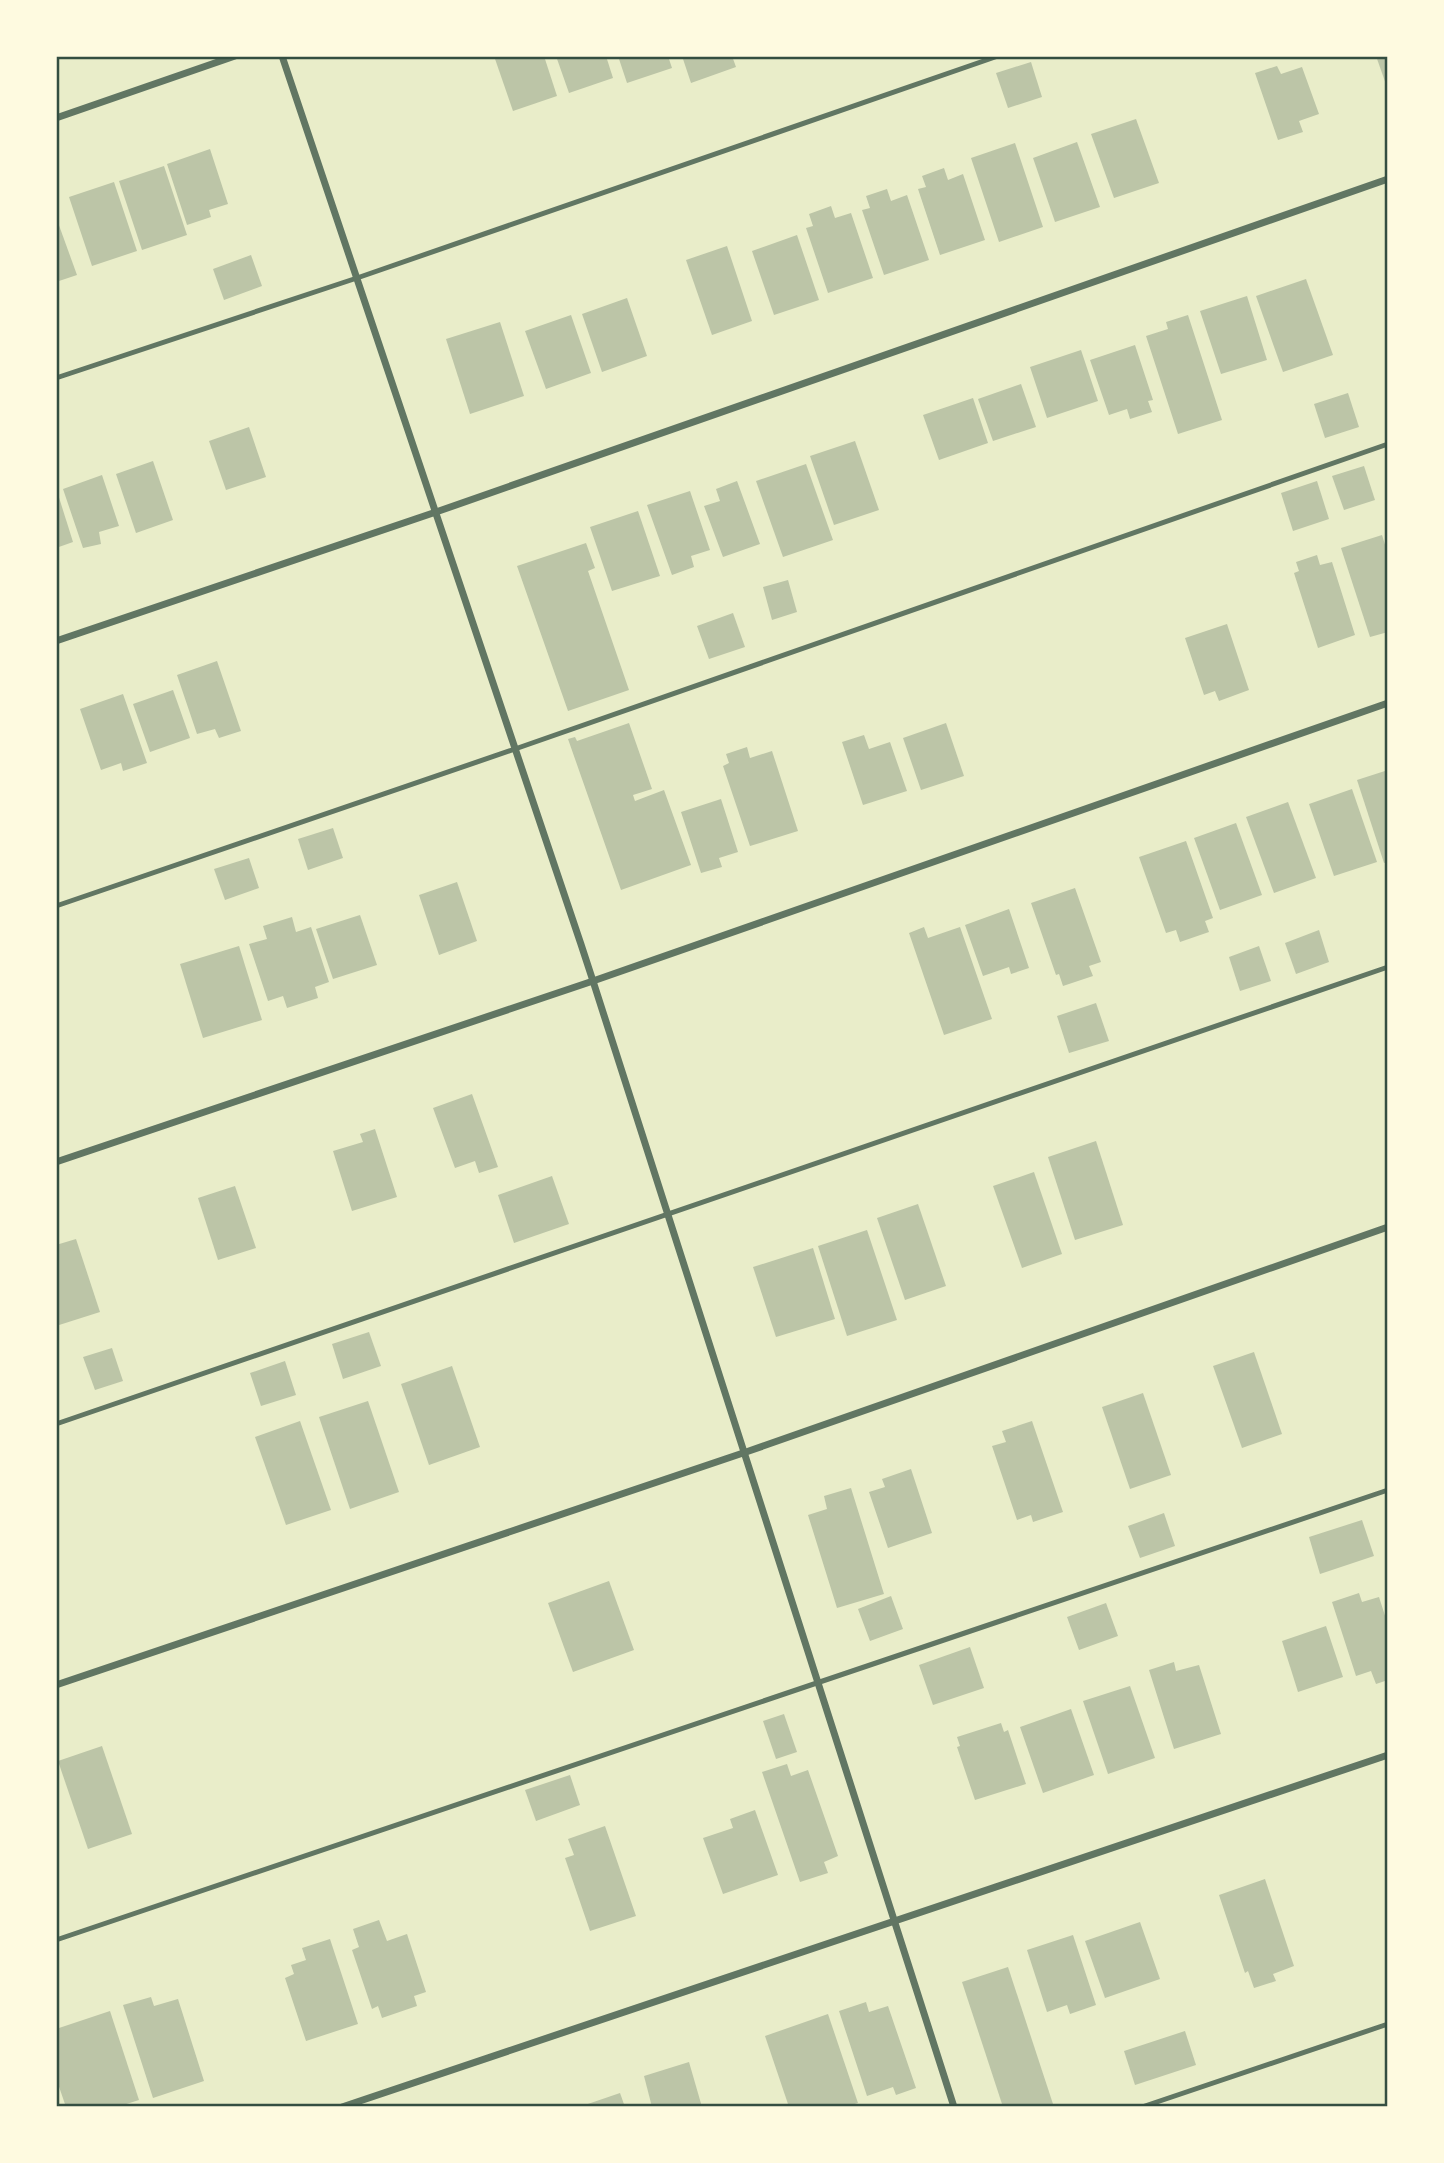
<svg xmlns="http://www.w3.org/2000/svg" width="1444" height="2163" font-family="'Titillium Web',sans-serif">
	<rect width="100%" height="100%" fill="#e9edc9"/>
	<g fill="#bcc5a7">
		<path d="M494,56h50l13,40 -44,15z"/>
		<path d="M556,56h50l7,22 -44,15z"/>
		<path d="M618,56h50l4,12 -45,15z"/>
		<path d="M682,56h50l4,11 -45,16z"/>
		<path d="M1376,56h12v34z"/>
		<path d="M1031,62l11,35 -34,11 -12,-35z"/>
		<path d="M1277,66l4,8 21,-7 17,47 -20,7 4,11 -25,8 -23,-67z"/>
		<path d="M1136,119l23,64 -45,15 -23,-64z"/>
		<path d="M1077,142l23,65 -45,15 -22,-64z"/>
		<path d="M1015,143l28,84 -44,15 -28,-84z"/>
		<path d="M210,149l18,55 -19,6 2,7 -24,8 -20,-61z"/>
		<path d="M164,166l23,69 -45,15 -23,-69z"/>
		<path d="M944,168l4,12 15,-6 22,66 -45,15 -22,-66 8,-2 -4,-11z"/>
		<path d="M114,182l23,69 -45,15 -23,-69z"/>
		<path d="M887,189l4,12 16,-6 22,65 -45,15 -22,-65 8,-2 -4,-12z"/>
		<path d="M831,206l4,12 16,-5 22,65 -45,15 -22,-65 7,-2 -4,-12z"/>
		<path d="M56,217l21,58 -21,7z"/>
		<path d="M797,235l22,65 -45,15 -22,-64z"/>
		<path d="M727,246l25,75 -40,14 -26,-75z"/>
		<path d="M251,255l11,31 -38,14 -11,-31z"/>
		<path d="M1306,279l27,76 -50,17 -27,-76z"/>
		<path d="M1247,296l20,64 -46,14 -21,-63z"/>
		<path d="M627,298l20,58 -45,16 -20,-58z"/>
		<path d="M571,315l20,58 -45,16 -21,-58z"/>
		<path d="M1188,315l34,105 -44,14 -32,-98 22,-7 -2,-7z"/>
		<path d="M500,322l24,74 -54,18 -24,-75z"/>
		<path d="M1135,345l18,55 -5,1 4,11 -22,7 -3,-10 -18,6 -19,-55z"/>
		<path d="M1081,350l17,51 -51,17 -17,-51z"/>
		<path d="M1021,384l15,43 -43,14 -15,-42z"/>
		<path d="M1348,393l11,34 -34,11 -11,-34z"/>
		<path d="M973,398l15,45 -49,17 -16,-45z"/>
		<path d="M249,427l17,50 -40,13 -17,-49z"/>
		<path d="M855,441l24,69 -45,15 -24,-69z"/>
		<path d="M153,461l20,59 -37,13 -20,-59z"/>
		<path d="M806,464l27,76 -50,17 -27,-76z"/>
		<path d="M1364,466l11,34 -31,10 -12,-34z"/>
		<path d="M102,475l17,51 -20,6 2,12 -18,4 -20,-59z"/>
		<path d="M737,481l23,63 -37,13 -19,-51 16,-5 -4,-12z"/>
		<path d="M1317,481l12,38 -36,12 -12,-38z"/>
		<path d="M57,491l16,51 -17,6v-56z"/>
		<path d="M690,491l20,59 -19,6 3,11 -22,8 -25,-70z"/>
		<path d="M638,511l22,65 -48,15 -22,-64z"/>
		<path d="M1382,535l6,19v78l-18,5 -29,-89z"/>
		<path d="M586,543l9,25 -7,3 41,119 -61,21 -51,-145z"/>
		<path d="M1317,555l3,10 12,-3 23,73 -37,13 -24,-75 5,-2 -3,-9z"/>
		<path d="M788,580l9,32 -25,8 -9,-33z"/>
		<path d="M733,613l12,34 -36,12 -12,-33z"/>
		<path d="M1227,624l22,66 -30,11 -4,-10 -11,4 -19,-57z"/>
		<path d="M217,661l24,70 -22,7 -4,-9 -18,5 -20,-59z"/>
		<path d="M173,690l17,48 -40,14 -17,-48z"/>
		<path d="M123,694l24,69 -24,8 -2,-8 -20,7 -21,-61z"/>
		<path d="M629,723l23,66 -19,6 2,6 29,-11 27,75 -70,25 -53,-151 7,-2 2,4z"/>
		<path d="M946,723l18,53 -43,14 -18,-52z"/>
		<path d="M864,735l5,14 21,-7 17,49 -44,14 -21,-63z"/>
		<path d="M747,747l3,11 22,-7 26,80 -48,15 -27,-80 6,-3 -3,-9z"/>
		<path d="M1388,770v92l-4,1 -27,-83z"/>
		<path d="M1352,789l25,73 -43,14 -25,-72z"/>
		<path d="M721,799l17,53 -19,6 3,9 -21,6 -20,-61z"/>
		<path d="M1288,802l28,76 -42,15 -28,-76z"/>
		<path d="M1236,823l26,72 -42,15 -26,-72z"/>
		<path d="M333,828l10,30 -35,12 -10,-31z"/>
		<path d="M1186,841l27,77 -8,3 4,11 -29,10 -4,-12 -10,3 -27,-76z"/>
		<path d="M249,858l10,30 -34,12 -11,-31z"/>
		<path d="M457,882l20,59 -38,14 -20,-60z"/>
		<path d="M1075,888l26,74 -12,4 4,10 -30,10 -4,-12 -3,1 -25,-72z"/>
		<path d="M1009,909l20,59 -18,6 -2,-7 -26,9 -18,-51z"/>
		<path d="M360,915l17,50 -44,14 -17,-50z"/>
		<path d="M292,917l4,15 15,-5 18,55 -14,5 3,11 -31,10 -4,-12 -15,5 -19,-57 18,-5 -4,-13z"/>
		<path d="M924,927l4,11 32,-11 32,92 -48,16 -35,-102z"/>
		<path d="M1319,930l10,32 -33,12 -11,-31z"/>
		<path d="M239,946l23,74 -59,18 -23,-74z"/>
		<path d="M1259,946l12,35 -31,10 -11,-34z"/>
		<path d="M1096,1003l13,38 -40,12 -12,-37z"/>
		<path d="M472,1094l26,73 -19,6 -4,-12 -20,7 -22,-60z"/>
		<path d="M375,1129l22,68 -45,14 -19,-60 30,-9 -3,-8z"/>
		<path d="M1096,1141l27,84 -48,15 -27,-83z"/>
		<path d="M1034,1172l28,82 -40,14 -29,-82z"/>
		<path d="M552,1176l17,48 -55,19 -16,-48z"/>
		<path d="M235,1186l21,62 -38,12 -20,-62z"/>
		<path d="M918,1204l28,82 -41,14 -28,-82z"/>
		<path d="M867,1230l30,90 -50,16 -29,-90z"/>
		<path d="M76,1239l24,73 -44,14v-81z"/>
		<path d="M813,1248l22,71 -59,18 -23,-70z"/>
		<path d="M369,1332l12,34 -38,13 -11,-35z"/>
		<path d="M112,1348l11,33 -28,9 -12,-33z"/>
		<path d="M1254,1352l28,82 -40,14 -29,-82z"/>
		<path d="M285,1361l11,34 -35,11 -11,-33z"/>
		<path d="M452,1366l28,81 -51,18 -28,-81z"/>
		<path d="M1143,1393l28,82 -41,14 -28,-82z"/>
		<path d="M368,1401l31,91 -49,17 -31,-92z"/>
		<path d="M300,1421l31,89 -45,15 -31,-88z"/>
		<path d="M1032,1421l31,91 -30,10 -2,-7 -14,5 -25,-74 14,-4 -4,-11z"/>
		<path d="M911,1469l21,64 -44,15 -19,-56 16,-5 -3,-8z"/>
		<path d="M851,1488l33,106 -47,14 -29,-93 19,-6 -3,-13z"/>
		<path d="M1164,1513l11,33 -35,12 -12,-32z"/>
		<path d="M1362,1520l12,36 -54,18 -11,-37z"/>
		<path d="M609,1581l25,69 -61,22 -25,-69z"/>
		<path d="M1359,1593l3,9 17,-5 9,28v55l-12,4 -5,-13 -15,5 -24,-74z"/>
		<path d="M891,1596l12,33 -33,12 -12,-32z"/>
		<path d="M1106,1603l12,33 -39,14 -12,-33z"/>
		<path d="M1326,1626l17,51 -45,15 -16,-51z"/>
		<path d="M970,1647l14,41 -51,17 -14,-40z"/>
		<path d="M1174,1662l2,9 23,-6 22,69 -47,15 -25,-79z"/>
		<path d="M1130,1686l25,72 -47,16 -25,-73z"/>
		<path d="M1071,1709l23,66 -51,18 -23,-66z"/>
		<path d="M784,1714l13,38 -21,7 -13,-38z"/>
		<path d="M1001,1723l3,9 4,-2 18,54 -51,16 -18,-53 3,-1 -3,-9z"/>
		<path d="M102,1746l30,88 -44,15 -30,-88z"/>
		<path d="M787,1764l4,12 17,-6 30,86 -14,6 4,11 -28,9 -38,-110z"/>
		<path d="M570,1775l10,30 -44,16 -11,-31z"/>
		<path d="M755,1810l23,65 -55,19 -20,-56 30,-10 -3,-9z"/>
		<path d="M605,1826l31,90 -46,15 -25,-73 9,-3 -6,-16z"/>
		<path d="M1265,1879l29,87 -21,8 3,7 -22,7 -6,-17 -3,2 -26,-78z"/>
		<path d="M379,1920l8,21 20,-7 19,58 -12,4 3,10 -35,12 -4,-12 -6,3 -20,-59 7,-3 -6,-18z"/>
		<path d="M1140,1922l20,57 -55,19 -20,-57z"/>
		<path d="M1073,1935l23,70 -26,9 -3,-9 -20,7 -20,-62z"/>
		<path d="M330,1939l28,85 -52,17 -21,-63 9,-4 -3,-9 15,-5 -4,-12z"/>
		<path d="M1008,1967l46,140h-51l-41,-125z"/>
		<path d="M151,1997l3,9 24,-7 26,82 -51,17 -30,-93z"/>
		<path d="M866,2002l3,10 19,-6 28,82 -20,7 -3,-8 -26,9 -28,-85z"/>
		<path d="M110,2011l29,89 -22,7h-51l-10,-29v-49z"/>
		<path d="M828,2014l30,89 -13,4h-56l-24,-71z"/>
		<path d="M1185,2031l11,34 -61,20 -11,-34z"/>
		<path d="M689,2062l13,45h-50l-8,-31z"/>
		<path d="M620,2093l5,14h-46z"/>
	</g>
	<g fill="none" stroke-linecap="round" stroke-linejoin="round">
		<g stroke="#617663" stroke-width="5">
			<path d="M56,378l301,-100 641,-222"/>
			<path d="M56,906l459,-157 873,-305"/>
			<path d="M56,1424l1332,-457"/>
			<path d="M56,1940l1332,-450"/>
			<path d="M1142,2107l246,-83"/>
		</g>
		<g stroke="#617663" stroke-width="7">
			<path d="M282,56c103,309 210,616 311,925 123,375 238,752 361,1126"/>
			<path d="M56,118l179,-62"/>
			<path d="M56,641l380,-129 952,-333"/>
			<path d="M56,1162l537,-181 795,-278"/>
			<path d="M56,1685l690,-233 642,-225"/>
			<path d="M342,2107l1046,-352"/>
		</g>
	</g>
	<rect width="1444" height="2163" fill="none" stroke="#fefae0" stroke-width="116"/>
	<rect x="58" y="58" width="1328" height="2047" fill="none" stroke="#344e41" stroke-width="2.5"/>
</svg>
